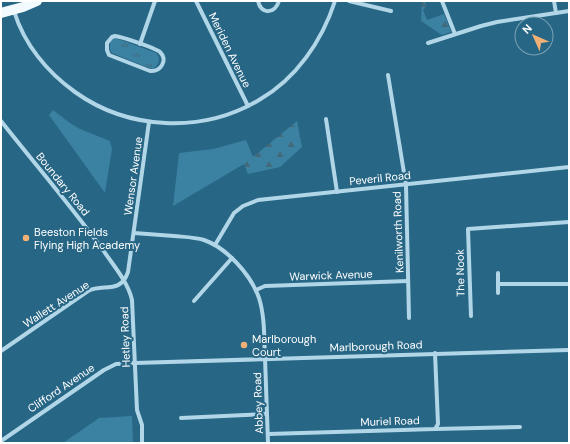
<svg xmlns="http://www.w3.org/2000/svg" width="570" height="444" font-family="'DM Sans',sans-serif">
	<defs>
		<pattern id="grass-tufts" width="24" height="20" patternUnits="userSpaceOnUse"><rect width="24" height="20" fill="#3b81a1"/><path d="M3 7l-1-3M5 7V3M7 7l1-3M15 17l-1-3M17 17v-4M19 17l1-3" fill="none" stroke="#43697b"/></pattern>
		<pattern id="forest-firs" width="22" height="20" patternUnits="userSpaceOnUse"><rect width="22" height="20" fill="#3b81a1"/><path d="M5 1l3.5 6h-7zM16 11l3.5 6h-7z" fill="#43697b"/></pattern>
	</defs>
	<rect width="100%" height="100%" fill="#276685"/>
	<path fill="url(#grass-tufts)" d="M115,38l41,15 3,4c0,6 -1,9 -7,12l-40,-16 -2,-3v-8l3,-3z"/>
	<g fill="url(#forest-firs)">
		<path d="M422,1h3l1,5 -3,4 4,10 17,-6 7,18 -9,3 -21,-14z"/>
		<path d="M297,121l5,26 -22,20 -32,7 -4,-10z"/>
	</g>
	<g fill="#3b81a1">
		<path d="M53,110l17,13 10,6 30,12 2,8 -7,44 -56,-78z"/>
		<path d="M246,140l7,17 -9,7 -71,42 6,-53 34,-4z"/>
		<path d="M132,416l1,27h-70l36,-25z"/>
	</g>
	<g fill="none" stroke-linecap="round" stroke-linejoin="round">
		<g stroke="#b1d6e7" stroke-width="4">
			<path d="M196,1l52,105"/>
			<path d="M258,1c3,14 17,13 21,0"/>
			<path d="M349,1l42,10"/>
			<path d="M442,1l13,33"/>
			<path d="M554,1l2,12"/>
			<path d="M14,11c10,33 33,61 61,81 53,38 127,42 184,8 37,-21 63,-59 76,-99"/>
			<path d="M115,36c8,1 40,12 45,16 8,8 1,20 -10,19l-41,-16 -2,-5v-7l5,-6z"/>
			<path d="M428,43l53,-17 16,-4 72,-11"/>
			<path d="M140,44l15,-43"/>
			<path d="M388,75l18,110 3,133"/>
			<path d="M326,119l11,73"/>
			<path d="M1,121c34,43 70,85 102,129 10,15 25,32 29,50l5,110 5,15v18"/>
			<path d="M134,233c13,1 26,2 40,3 10,1 20,1 30,4 23,8 47,35 55,58 6,19 5,40 6,60 1,28 2,57 3,85"/>
			<path d="M215,245l19,-32 9,-7 15,-6 311,-33"/>
			<path d="M498,273v20"/>
			<path d="M498,284h71"/>
			<path d="M256,290l9,-4 143,-5"/>
			<path d="M194,301l38,-43"/>
			<path d="M471,316l-3,-87 101,-7"/>
			<path d="M1,351l87,-60c15,-8 32,4 40,-19l21,-150"/>
			<path d="M181,418l86,-4"/>
			<path d="M435,429l85,-2"/>
			<path d="M268,434l167,-5 3,-5 -3,-71"/>
			<path d="M1,441l103,-71 12,-6 19,-1 434,-13"/>
		</g>
		<path stroke="#f3fafe" stroke-width="10" d="M1,13l22,-6 14,-6"/>
	</g>
	<g fill="#f0b076" stroke="#276685" stroke-width="1.5">
		<circle cx="26" cy="238" r="4"/>
		<circle cx="244" cy="345" r="4"/>
	</g>
	<g text-anchor="middle" stroke-width="4" stroke-linejoin="round" paint-order="stroke">
		<g font-size="11" fill="#fff" stroke="#276685">
			<text transform="translate(230 50) rotate(64)" y="4">Meriden Avenue</text>
			<text transform="translate(133 176) rotate(-82)" y="4">Wensor Avenue</text>
			<text transform="translate(380 178) rotate(-6)" y="4">Peveril Road</text>
			<text transform="translate(63 184) rotate(51)" y="4">Boundary Road</text>
			<text transform="translate(398 232) rotate(-92)" y="4">Kenilworth Road</text>
			<text transform="translate(460 273) rotate(-91)" y="4">The Nook</text>
			<text transform="translate(331 275) rotate(-2)" y="4">Warwick Avenue</text>
			<text transform="translate(56 304) rotate(-33)" y="4">Wallett Avenue</text>
			<text transform="translate(125 337) rotate(-92)" y="4">Hetley Road</text>
			<text transform="translate(376 346) rotate(-2)" y="4">Marlborough Road</text>
			<text transform="translate(61 388) rotate(-34)" y="4">Clifford Avenue</text>
			<text transform="translate(258 403) rotate(-92)" y="4">Abbey Road</text>
			<text transform="translate(390 421) rotate(-2)" y="4">Muriel Road</text>
		</g>
		<g font-size="11" fill="#fff" stroke="#276685" text-anchor="start">
			<text x="34" y="236">Beeston Fields<tspan x="34" dy="13">Flying High Academy</tspan></text>
			<text x="252" y="343">Marlborough<tspan x="252" dy="13">Court</tspan></text>
		</g>
	</g>
	<rect width="570" height="444" fill="none" stroke="#ffffff" stroke-width="4"/>
	<g transform="translate(534 36) rotate(315)"><circle r="19" fill="#276685" stroke="#7da3b6"/>
	<path d="M0-3L7 15L0 10L-7 15Z" fill="#f0b076"/>
	<text y="-6" font-size="11" font-weight="bold" text-anchor="middle" fill="#ffffff">N</text>
	</g>
</svg>
